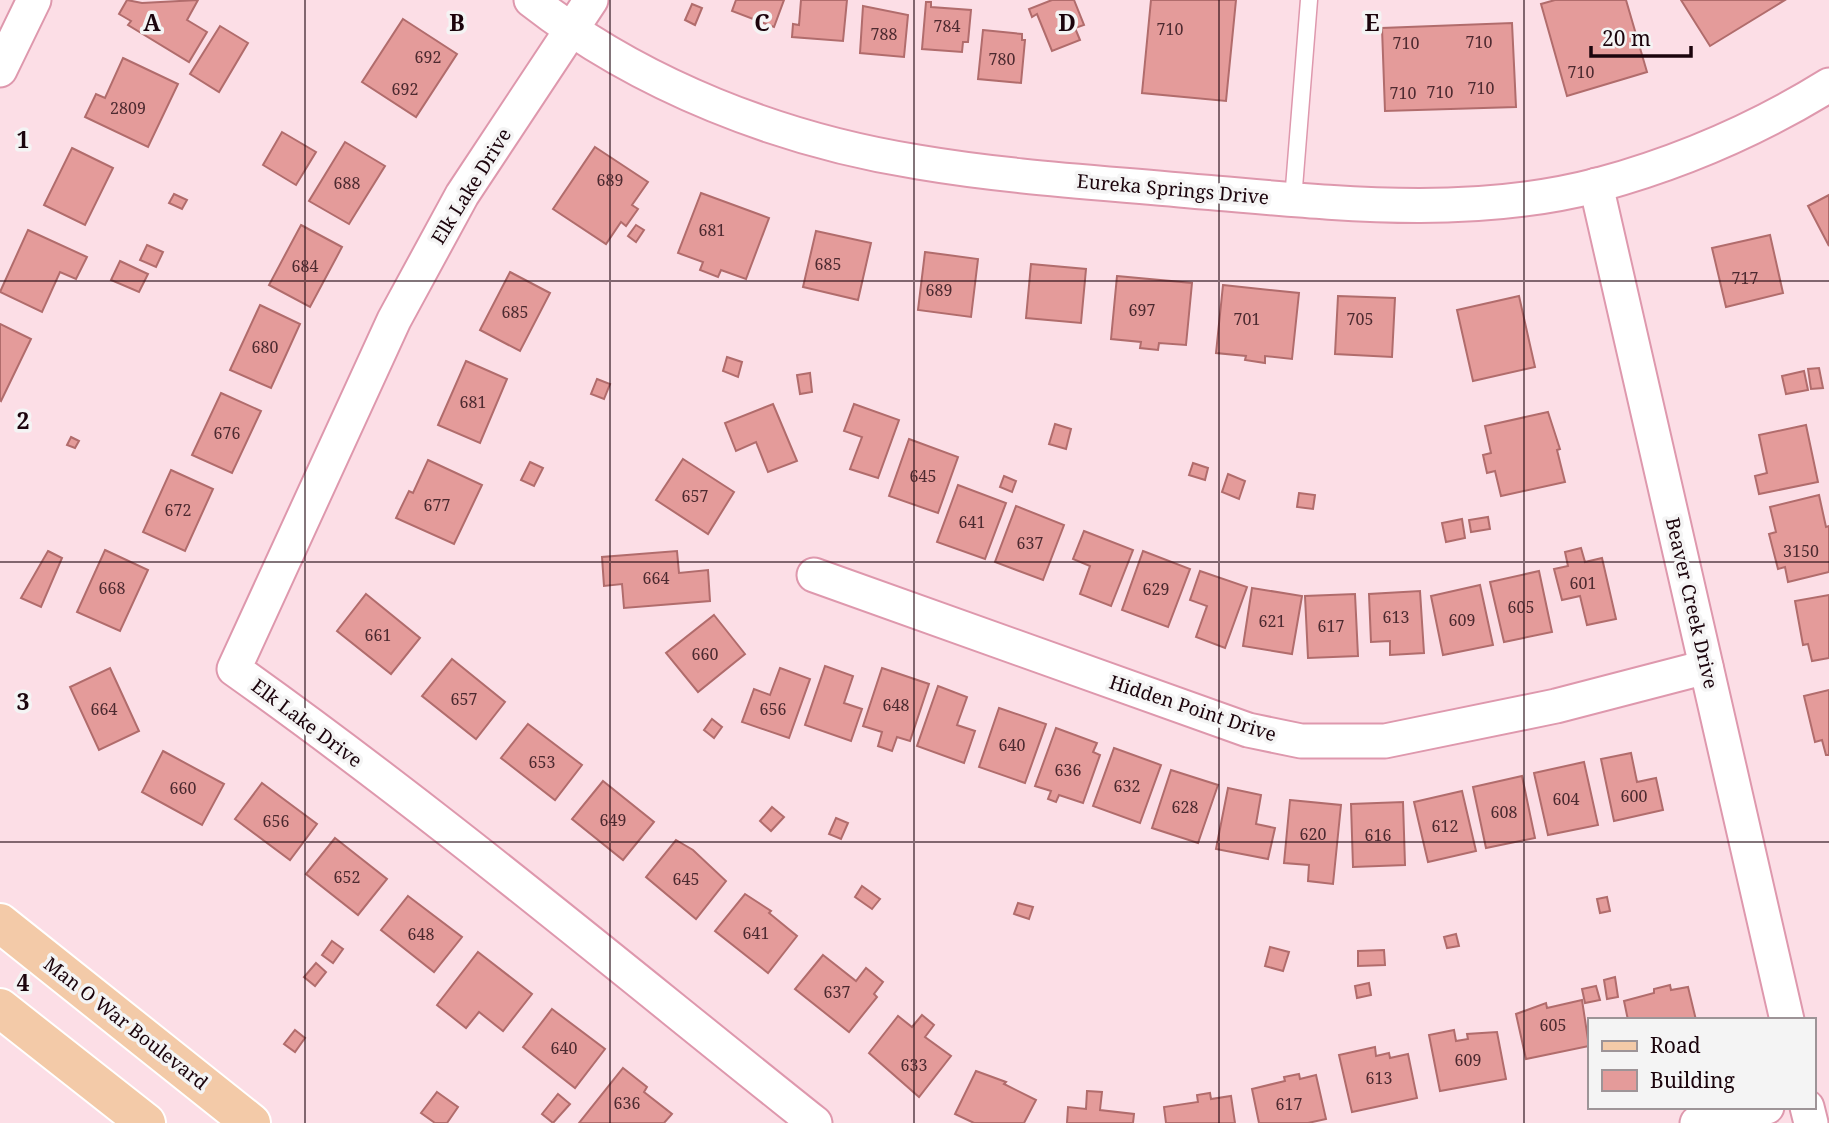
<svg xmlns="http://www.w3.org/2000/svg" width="1829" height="1123" font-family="'Noto Serif',serif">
	<rect width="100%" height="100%" fill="#fcdee6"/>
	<g fill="#e49b9a" stroke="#b16c6c" stroke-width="2">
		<path d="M127,0l15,3 56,-3 -11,20 20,12 -18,30 -61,-37 3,-4 -12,-7z"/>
		<path d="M736,0h48l-10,27 -42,-16z"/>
		<path d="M801,0h46l-4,41 -51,-4 1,-13 6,1z"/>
		<path d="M1052,0h22l10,25 -9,3 5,12 -28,11 -15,-37 -5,3 -3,-8z"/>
		<path d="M1151,0h85l-10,101 -84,-8z"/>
		<path d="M1555,0h71l21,72 -80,24 -26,-92z"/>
		<path d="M1681,0h104l-75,46z"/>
		<path d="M926,2h5v5l40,3 -3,32h-5l-1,10 -40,-3z"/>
		<path d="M692,4l10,4 -7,17 -10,-5z"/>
		<path d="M863,6l45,9 -4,42 -44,-4z"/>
		<path d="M403,19l54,35 -41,63 -54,-35z"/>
		<path d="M1512,23l4,84 -131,4 -3,-83z"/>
		<path d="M220,26l28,17 -29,49 -29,-18z"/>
		<path d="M983,30l39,4v6h3l-4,43 -43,-4z"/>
		<path d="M123,58l55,26 -30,63 -63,-30 11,-23 9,4z"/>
		<path d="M282,132l34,20 -20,33 -33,-20z"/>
		<path d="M345,142l40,24 -36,58 -40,-23z"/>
		<path d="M595,147l53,35 -16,23 6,4 -12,17 -5,-4 -15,22 -53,-35z"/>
		<path d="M72,148l41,20 -28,57 -41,-20z"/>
		<path d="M701,193l68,25 -23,61 -25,-9 -3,7 -18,-7 3,-8 -25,-9z"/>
		<path d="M174,194l13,6 -5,9 -13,-6z"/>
		<path d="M1829,195v51l-21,-40z"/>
		<path d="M301,225l41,22 -32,60 -41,-22z"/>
		<path d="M636,225l8,5 -8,12 -8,-6z"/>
		<path d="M28,230l59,27 -11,22 -16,-7 -18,40 -42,-20z"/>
		<path d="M816,231l55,12 -13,57 -55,-13z"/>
		<path d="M1770,235l13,58 -57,14 -14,-59z"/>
		<path d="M147,245l16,7 -7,15 -16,-7z"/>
		<path d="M925,252l53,7 -7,58 -53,-7z"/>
		<path d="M120,261l28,13 -9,18 -28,-12z"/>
		<path d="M1031,264l55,5 -5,54 -55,-5z"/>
		<path d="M510,272l40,21 -30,58 -40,-21z"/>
		<path d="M1117,276l75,7 -6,62 -27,-2 -1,7 -18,-2 1,-6 -30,-3z"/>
		<path d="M1223,285l76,8 -7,66 -27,-3v7l-20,-3 1,-4 -30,-3z"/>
		<path d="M1338,296l57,2 -3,59 -57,-3z"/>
		<path d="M1519,296l16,71 -62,14 -16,-71z"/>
		<path d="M260,305l40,19 -29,64 -41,-18z"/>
		<path d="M0,324l31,15 -30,62 -1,-1z"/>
		<path d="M727,357l15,5 -4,15 -15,-6z"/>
		<path d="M466,361l41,18 -27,64 -42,-18z"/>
		<path d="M1819,368l4,20 -12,1 -3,-20z"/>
		<path d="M1804,371l4,19 -22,4 -4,-18z"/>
		<path d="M810,373l2,19 -12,2 -3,-19z"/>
		<path d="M597,379l13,5 -6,15 -13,-5z"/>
		<path d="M221,393l40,18 -29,62 -40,-18z"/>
		<path d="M773,404l24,57 -29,11 -12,-30 -20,9 -11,-28z"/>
		<path d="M854,404l45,16 -21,58 -28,-9 12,-32 -18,-6z"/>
		<path d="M1548,412l12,37 -3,1 8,32 -64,14 -6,-25 -8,2 -4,-18 8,-2 -6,-27z"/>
		<path d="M1055,424l16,5 -5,20 -17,-5z"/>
		<path d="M1806,425l12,57 -59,12 -4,-18 12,-3 -8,-38z"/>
		<path d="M71,437l8,4 -4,7 -8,-3z"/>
		<path d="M909,439l49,18 -20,56 -49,-17z"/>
		<path d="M683,459l51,33 -26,42 -52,-34z"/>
		<path d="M428,460l54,25 -28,59 -58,-26 13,-27 4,2z"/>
		<path d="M530,462l13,6 -9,18 -13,-6z"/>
		<path d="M1193,463l15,5 -3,12 -16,-5z"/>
		<path d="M171,470l42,19 -28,62 -42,-19z"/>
		<path d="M1228,474l17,7 -6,18 -17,-7z"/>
		<path d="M1004,476l12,5 -4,11 -12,-5z"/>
		<path d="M958,485l48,18 -21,56 -48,-17z"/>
		<path d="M1299,493l16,2 -2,14 -16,-2z"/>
		<path d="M1819,495l7,32 3,-1v46l-41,10 -3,-15 -7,2 -9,-35 7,-2 -6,-25z"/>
		<path d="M1016,506l48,19 -21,55 -48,-18z"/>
		<path d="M1488,517l2,12 -19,3 -2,-12z"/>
		<path d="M1462,519l3,19 -19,4 -4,-19z"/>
		<path d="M1084,531l49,19 -22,56 -31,-12 10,-28 -17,-7z"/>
		<path d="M1581,548l4,14 17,-4 14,61 -29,6 -7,-29 -18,4 -8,-31 14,-3 -3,-14z"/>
		<path d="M105,550l43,20 -28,61 -43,-19z"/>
		<path d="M48,551l14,7 -21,49 -20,-9z"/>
		<path d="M677,551l2,22 29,-3 2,31 -86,7 -2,-24 -18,2 -2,-29z"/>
		<path d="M1143,551l47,18 -22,58 -46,-17z"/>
		<path d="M1200,571l47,16 -22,61 -29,-11 11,-31 -17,-6z"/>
		<path d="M1539,571l13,61 -48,10 -14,-60z"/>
		<path d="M1480,585l13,60 -50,10 -12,-59z"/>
		<path d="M1252,588l50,8 -10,58 -49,-8z"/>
		<path d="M1420,591l4,62 -34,2v-14l-19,1 -2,-48z"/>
		<path d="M366,594l54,44 -29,36 -54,-43z"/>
		<path d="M1355,594l3,62 -50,2 -3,-62z"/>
		<path d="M1829,595v63l-17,3 -4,-17 -5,1 -8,-44z"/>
		<path d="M714,615l31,39 -47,38 -32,-39z"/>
		<path d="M452,659l53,43 -29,37 -54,-43z"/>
		<path d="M825,666l28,10 -9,27 18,6 -11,32 -46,-16z"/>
		<path d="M110,668l29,63 -40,19 -29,-63z"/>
		<path d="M780,668l30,11 -21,59 -47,-16 12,-33 16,6z"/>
		<path d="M882,668l47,16 -19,57 -13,-4 -5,14 -14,-5 4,-14 -19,-6z"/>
		<path d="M938,686l29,11 -10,28 18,6 -11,32 -47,-17z"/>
		<path d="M1829,690v65h-3l-4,-15 -7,2 -11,-46z"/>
		<path d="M999,708l47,16 -21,59 -46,-16z"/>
		<path d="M712,719l10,8 -8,11 -10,-8z"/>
		<path d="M528,724l54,41 -27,35 -54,-42z"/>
		<path d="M1056,728l41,15 -4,9 7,3 -17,48 -24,-8 -3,7 -8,-3 3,-8 -16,-5z"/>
		<path d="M1114,748l47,17 -21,58 -47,-17z"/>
		<path d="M163,751l61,33 -22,41 -60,-33z"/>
		<path d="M1631,753l6,29 19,-4 7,32 -49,11 -13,-62z"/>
		<path d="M1584,762l14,63 -50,10 -14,-62z"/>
		<path d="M1171,770l47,15 -20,58 -46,-15z"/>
		<path d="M1522,776l13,62 -49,10 -13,-61z"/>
		<path d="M603,781l51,41 -31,38 -51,-41z"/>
		<path d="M262,783l55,41 -27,36 -55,-41z"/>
		<path d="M1228,788l33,7 -5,29 19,4 -7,31 -52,-10z"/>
		<path d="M1462,791l14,60 -48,11 -14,-60z"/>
		<path d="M1290,800l51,5 -8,79 -25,-3 1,-16 -25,-2z"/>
		<path d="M1403,802l2,63 -52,2 -2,-63z"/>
		<path d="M772,807l12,10 -13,14 -11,-10z"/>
		<path d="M836,818l12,5 -7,16 -12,-5z"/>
		<path d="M335,838l52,41 -29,36 -52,-41z"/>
		<path d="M676,840l17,10 33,31 -30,38 -50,-42z"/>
		<path d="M862,886l18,13 -8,10 -17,-12z"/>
		<path d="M745,894l26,17 -2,2 28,23 -29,37 -53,-42z"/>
		<path d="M408,896l54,41 -28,35 -53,-42z"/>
		<path d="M1607,897l3,14 -10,2 -3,-14z"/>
		<path d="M1018,903l15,4 -4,12 -15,-5z"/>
		<path d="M1456,934l3,12 -12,2 -3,-11z"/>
		<path d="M332,941l11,8 -10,14 -11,-8z"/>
		<path d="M1270,947l19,5 -6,19 -18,-5z"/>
		<path d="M1384,950l1,15 -27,1v-15z"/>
		<path d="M478,952l54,42 -29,37 -24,-19 -13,16 -29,-23z"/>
		<path d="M823,955l33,26 10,-13 17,14 -9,12 3,3 -28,35 -54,-43z"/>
		<path d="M316,963l10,9 -11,14 -11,-9z"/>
		<path d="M1615,977l3,20 -11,2 -3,-19z"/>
		<path d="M1369,983l2,12 -14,3 -2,-12z"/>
		<path d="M1670,985l1,5 17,-3 8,33h-68l-4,-19 30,-8v-4z"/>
		<path d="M1596,986l4,14 -15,3 -3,-14z"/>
		<path d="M1582,1000l7,46 -63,13 -10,-45 30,-11 1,5z"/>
		<path d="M552,1009l53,40 -30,39 -52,-41z"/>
		<path d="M922,1015l12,10 -9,12 26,19 -32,41 -50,-44 29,-37 14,11z"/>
		<path d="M295,1030l10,8 -10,14 -11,-8z"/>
		<path d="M1454,1030l2,11 12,-2 -1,-5 30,-2 9,47 -66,12 -11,-56z"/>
		<path d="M1375,1047l1,9 13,-3 1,5 18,-4 9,44 -65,14 -13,-57z"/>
		<path d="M623,1068l24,19 -3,5 28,22 -8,9h-85z"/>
		<path d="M976,1071l30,11 -2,2 32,16 -12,23h-50l-19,-9z"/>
		<path d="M1299,1074l1,5 16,-4 10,44 -18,4h-49l-7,-34 33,-8 -1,-4z"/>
		<path d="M1087,1091l15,1 -2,18 34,4 -1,9h-66l1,-16 18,2z"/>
		<path d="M437,1092l21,15 -11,16h-12l-14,-10z"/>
		<path d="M1210,1093l1,6 20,-3 4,27h-69l-2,-16 34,-5 -1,-7z"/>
		<path d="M558,1094l12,10 -17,19 -11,-9z"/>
	</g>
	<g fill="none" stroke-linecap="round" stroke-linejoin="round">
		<defs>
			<path id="service" d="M1293,200l16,-200"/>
			<g id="minor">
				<path d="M531,0c110,86 250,140 387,162 94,16 191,21 285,30 132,11 265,27 395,-7 81,-22 160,-56 231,-100"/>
				<path d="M591,0l-129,195 -68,125 -160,349c200,142 389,301 581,454"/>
				<path d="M0,70l34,-70"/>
				<path d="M1596,185l191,835"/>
				<path d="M814,575l434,155 53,11h84l171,-35 150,-39"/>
				<path d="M1807,1107l4,16"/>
				<path d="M1697,1123l70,-16"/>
			</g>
			<g id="primary">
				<path d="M0,923l251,200"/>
				<path d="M0,1008l146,115"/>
			</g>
		</defs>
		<use href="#service" stroke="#de98ad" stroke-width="19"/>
		<use href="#minor" stroke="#de98ad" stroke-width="37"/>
		<use href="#primary" stroke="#fff" stroke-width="42"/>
		<use href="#service" stroke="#fff" stroke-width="16"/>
		<use href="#minor" stroke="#fff" stroke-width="33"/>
		<use href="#primary" stroke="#f3caa8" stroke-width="38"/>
	</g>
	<path fill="none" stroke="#1b040c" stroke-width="2" stroke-opacity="0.55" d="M305,0v1123M610,0v1123M914,0v1123M1219,0v1123M1524,0v1123M0,281h1829M0,562h1829M0,842h1829"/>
	<g text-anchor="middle" stroke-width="7" stroke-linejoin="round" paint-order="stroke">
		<g font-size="16" fill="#4d2a30">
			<text x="947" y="32">784</text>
			<text x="1170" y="35">710</text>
			<text x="884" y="40">788</text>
			<text x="1479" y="48">710</text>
			<text x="1406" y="49">710</text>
			<text x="428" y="63">692</text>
			<text x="1002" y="65">780</text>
			<text x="1581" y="78">710</text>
			<text x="1481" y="94">710</text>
			<text x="405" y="95">692</text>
			<text x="1440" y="98">710</text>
			<text x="1403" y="99">710</text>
			<text x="128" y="114">2809</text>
			<text x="610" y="186">689</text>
			<text x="347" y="189">688</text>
			<text x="712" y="236">681</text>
			<text x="828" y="270">685</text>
			<text x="305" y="272">684</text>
			<text x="1745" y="284">717</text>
			<text x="939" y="296">689</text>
			<text x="1142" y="316">697</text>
			<text x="515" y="318">685</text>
			<text x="1247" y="325">701</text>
			<text x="1360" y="325">705</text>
			<text x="265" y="353">680</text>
			<text x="473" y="408">681</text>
			<text x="227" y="439">676</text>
			<text x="923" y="482">645</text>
			<text x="695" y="502">657</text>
			<text x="437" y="511">677</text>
			<text x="178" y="516">672</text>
			<text x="972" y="528">641</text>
			<text x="1030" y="549">637</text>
			<text x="1801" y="557">3150</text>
			<text x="656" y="584">664</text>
			<text x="1583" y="589">601</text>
			<text x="112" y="594">668</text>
			<text x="1156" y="595">629</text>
			<text x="1521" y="613">605</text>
			<text x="1396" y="623">613</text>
			<text x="1462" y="626">609</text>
			<text x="1272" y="627">621</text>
			<text x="1331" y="632">617</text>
			<text x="378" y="641">661</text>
			<text x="705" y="660">660</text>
			<text x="464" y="705">657</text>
			<text x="896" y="711">648</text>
			<text x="104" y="715">664</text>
			<text x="773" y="715">656</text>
			<text x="1012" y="751">640</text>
			<text x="542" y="768">653</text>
			<text x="1068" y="776">636</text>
			<text x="1127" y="792">632</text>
			<text x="183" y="794">660</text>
			<text x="1634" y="802">600</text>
			<text x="1566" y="805">604</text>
			<text x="1185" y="813">628</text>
			<text x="1504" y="818">608</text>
			<text x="613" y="826">649</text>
			<text x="276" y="827">656</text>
			<text x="1445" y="832">612</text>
			<text x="1313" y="840">620</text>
			<text x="1378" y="841">616</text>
			<text x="347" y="883">652</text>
			<text x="686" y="885">645</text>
			<text x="756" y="939">641</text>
			<text x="421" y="940">648</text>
			<text x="837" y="998">637</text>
			<text x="1553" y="1031">605</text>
			<text x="564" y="1054">640</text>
			<text x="1468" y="1066">609</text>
			<text x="914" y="1071">633</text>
			<text x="1379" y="1084">613</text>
			<text x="627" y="1109">636</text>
			<text x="1289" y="1110">617</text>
		</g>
		<g font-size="19" fill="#1b040c" stroke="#f4f4f4">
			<text transform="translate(471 186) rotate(-58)" y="7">Elk Lake Drive</text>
			<text transform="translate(1173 189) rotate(5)" y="7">Eureka Springs Drive</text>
			<text transform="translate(1692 603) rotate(77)" y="7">Beaver Creek Drive</text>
			<text transform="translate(1193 708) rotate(18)" y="7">Hidden Point Drive</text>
			<text transform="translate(307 723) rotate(37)" y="7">Elk Lake Drive</text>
			<text transform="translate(126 1023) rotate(38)" y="7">Man O War Boulevard</text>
		</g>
	</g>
	<g font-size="23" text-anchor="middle" font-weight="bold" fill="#1b040c" stroke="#f4f4f4" stroke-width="7" stroke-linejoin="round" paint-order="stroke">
		<text x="152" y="31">A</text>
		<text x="457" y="31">B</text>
		<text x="762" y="31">C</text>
		<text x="1067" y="31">D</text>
		<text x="1372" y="31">E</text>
		<text x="23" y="148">1</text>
		<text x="23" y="429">2</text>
		<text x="23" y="710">3</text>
		<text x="23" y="991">4</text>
	</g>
	<rect x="1588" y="1018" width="228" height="91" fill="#f4f4f4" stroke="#9d9497" stroke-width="2"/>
	<rect x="1602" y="1041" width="35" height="10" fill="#f3caa8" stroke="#9d9497" stroke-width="2"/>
	<text x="1650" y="1053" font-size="21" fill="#1b040c">Road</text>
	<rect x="1602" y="1070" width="35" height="21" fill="#e49b9a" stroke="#9d9497" stroke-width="2"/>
	<text x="1650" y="1088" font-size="21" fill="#1b040c">Building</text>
	<path d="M1591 46v10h100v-10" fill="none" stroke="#1b040c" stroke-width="3.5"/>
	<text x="1602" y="46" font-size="21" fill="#1b040c" stroke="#f4f4f4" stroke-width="5" paint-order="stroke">20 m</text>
</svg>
